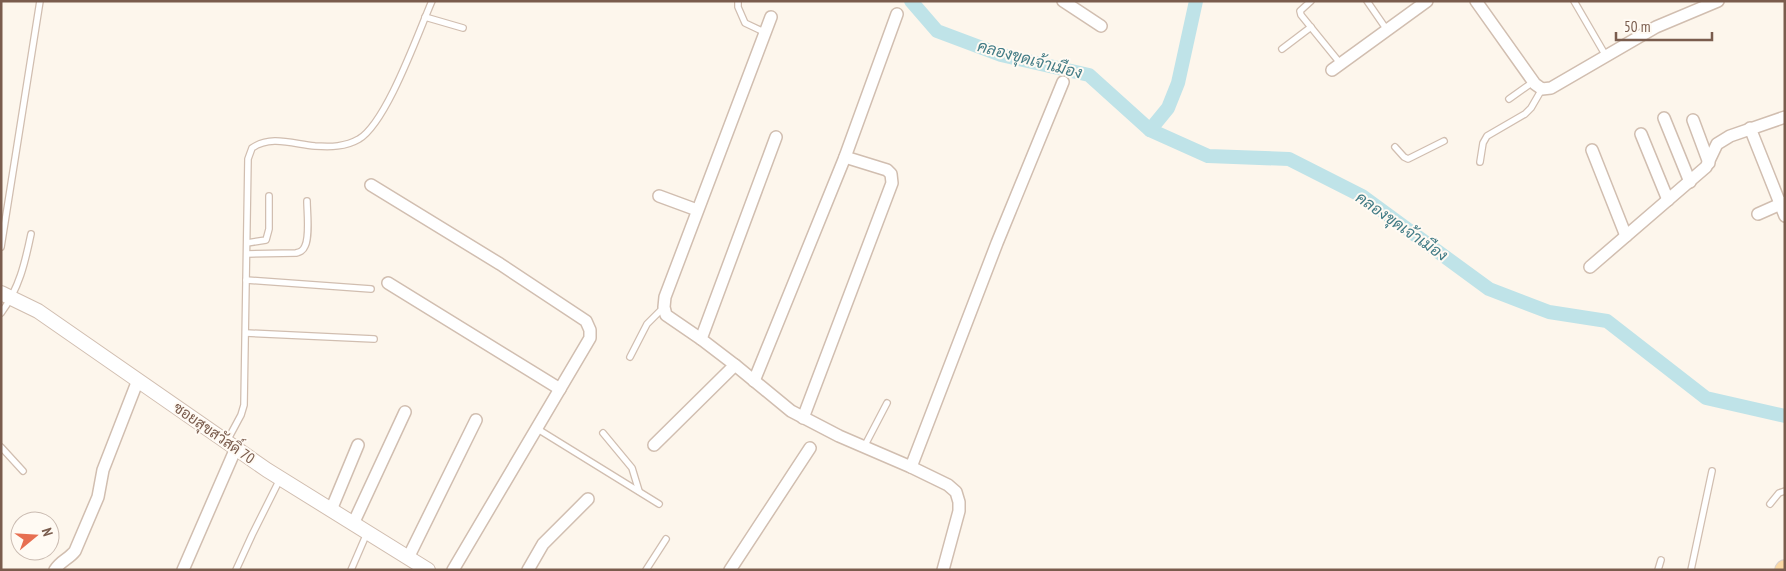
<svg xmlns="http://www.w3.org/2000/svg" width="1786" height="571" font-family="'PT Sans Narrow',Sarabun,sans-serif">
	<rect width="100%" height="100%" fill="#fdf6ec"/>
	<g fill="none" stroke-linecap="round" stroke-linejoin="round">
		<g stroke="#bfe3e8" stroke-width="14">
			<path d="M911,1l26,30 64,24 88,20 61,55 58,26 81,3 73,37 127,93 60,23 58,9 99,77 79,18"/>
			<path d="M1150,130l18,-22 10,-25 18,-82"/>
		</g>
		<defs>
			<g id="service">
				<path d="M738,1v6l7,16 19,9"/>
				<path d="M1311,1l-11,10 1,4 39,48"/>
				<path d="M1367,1l20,29"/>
				<path d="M1574,1l32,55"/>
				<path d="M425,17l38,11"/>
				<path d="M1282,49l29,-22"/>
				<path d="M1509,99l24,-17"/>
				<path d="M1395,147l9,10 4,2 36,-18"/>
				<path d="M1480,162l3,-19 4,-7 38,-22 6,-6 11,-19"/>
				<path d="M247,243l19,-3 3,-11v-33"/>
				<path d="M1,247l39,-246"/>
				<path d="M247,254l49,-1c4,-1 7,-2 9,-7 5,-10 2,-34 2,-45"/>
				<path d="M246,280l125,9"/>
				<path d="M1,313c18,-24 24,-50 30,-79"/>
				<path d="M246,333l128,6"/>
				<path d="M630,357l17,-33 17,-17"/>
				<path d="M536,428l123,76"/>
				<path d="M603,433l29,35 7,23"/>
				<path d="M227,441l14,-26 3,-10 4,-246 4,-11c19,-13 41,-4 63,-2 16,1 30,1 44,-7 28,-17 59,-106 73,-138"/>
				<path d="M1,447l22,24"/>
				<path d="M864,447l23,-44"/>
				<path d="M1770,504l9,-11 6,-2"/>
				<path d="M236,570l16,-35 28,-56"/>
				<path d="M351,570l16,-37"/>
				<path d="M646,570l20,-31"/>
				<path d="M1658,570l3,-10"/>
				<path d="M1691,570l21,-99"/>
			</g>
			<g id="minor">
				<path d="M1063,1l38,25"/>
				<path d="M1476,1l59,83 7,5 9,-1 105,-61 62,-26"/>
				<path d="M1332,70l95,-69"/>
				<path d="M1664,118l26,64"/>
				<path d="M1693,120l16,43"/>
				<path d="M1750,128l35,88"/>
				<path d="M1641,134l27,66"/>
				<path d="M776,137l-75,202 34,26 56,46 48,25 72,31 37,18 8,7 3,10v9l-16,59"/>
				<path d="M1592,150l34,86"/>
				<path d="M371,185l129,79 86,57 4,9v8l-137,232"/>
				<path d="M659,196l38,14"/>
				<path d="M1758,214l27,-12"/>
				<path d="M1590,267l116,-100 11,-23 13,-8 55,-19"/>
				<path d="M388,283l172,106"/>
				<path d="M701,339l-35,-24 -2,-8 1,-10 106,-280"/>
				<path d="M754,381l91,-224 52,-143"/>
				<path d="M803,418l89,-235 -1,-9 -4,-4 -42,-13"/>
				<path d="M654,445l81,-80"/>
				<path d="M911,467l86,-224 66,-161"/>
				<path d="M331,510l27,-65"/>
				<path d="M353,524l52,-112"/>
				<path d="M408,558l68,-138"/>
				<path d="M55,570c5,-9 14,-11 20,-19l23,-54 5,-27 35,-90"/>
				<path d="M183,570l53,-122"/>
				<path d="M528,570l15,-26 45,-45"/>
				<path d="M730,570l80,-122"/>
			</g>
			<path id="tertiary" d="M1,293l37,18 229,159 161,100"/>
			<path id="primary" d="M1784,570l1,-1"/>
		</defs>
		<use href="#service" stroke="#d1beb0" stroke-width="8"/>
		<use href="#minor" stroke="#d1beb0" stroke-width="14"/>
		<use href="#tertiary" stroke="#d1beb0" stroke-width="16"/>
		<use href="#primary" stroke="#dad1cd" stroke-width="20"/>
		<use href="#service" stroke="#fff" stroke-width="5.5"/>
		<use href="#minor" stroke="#fff" stroke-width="11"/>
		<use href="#tertiary" stroke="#fff" stroke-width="14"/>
		<use href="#primary" stroke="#fbd9a5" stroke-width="18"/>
	</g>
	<g text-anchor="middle" stroke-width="4" stroke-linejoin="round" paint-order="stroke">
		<g font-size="15" fill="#7a5c4d" stroke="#fffaf3">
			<text transform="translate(214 433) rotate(35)" y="5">ซอยสุขสวัสดิ์ 70</text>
		</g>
		<g font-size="16" font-style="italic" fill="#437c86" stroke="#fffaf3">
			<text transform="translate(1030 59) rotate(15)" y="6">คลองขุดเจ้าเมือง</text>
			<text transform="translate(1402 226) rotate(35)" y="6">คลองขุดเจ้าเมือง</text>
		</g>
	</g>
	<rect width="1786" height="571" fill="none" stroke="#7a5c4d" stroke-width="5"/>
	<g transform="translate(35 536) rotate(72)"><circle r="24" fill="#fffaf3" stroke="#cabbb1"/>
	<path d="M0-4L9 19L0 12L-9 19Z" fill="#e76f51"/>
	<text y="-8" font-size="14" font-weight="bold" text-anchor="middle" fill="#7a5c4d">N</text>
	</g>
	<path d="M1616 32v8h96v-8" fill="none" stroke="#7a5c4d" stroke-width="2.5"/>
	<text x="1624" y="32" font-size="15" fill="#7a5c4d" stroke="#fffaf3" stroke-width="4" paint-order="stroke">50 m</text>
</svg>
